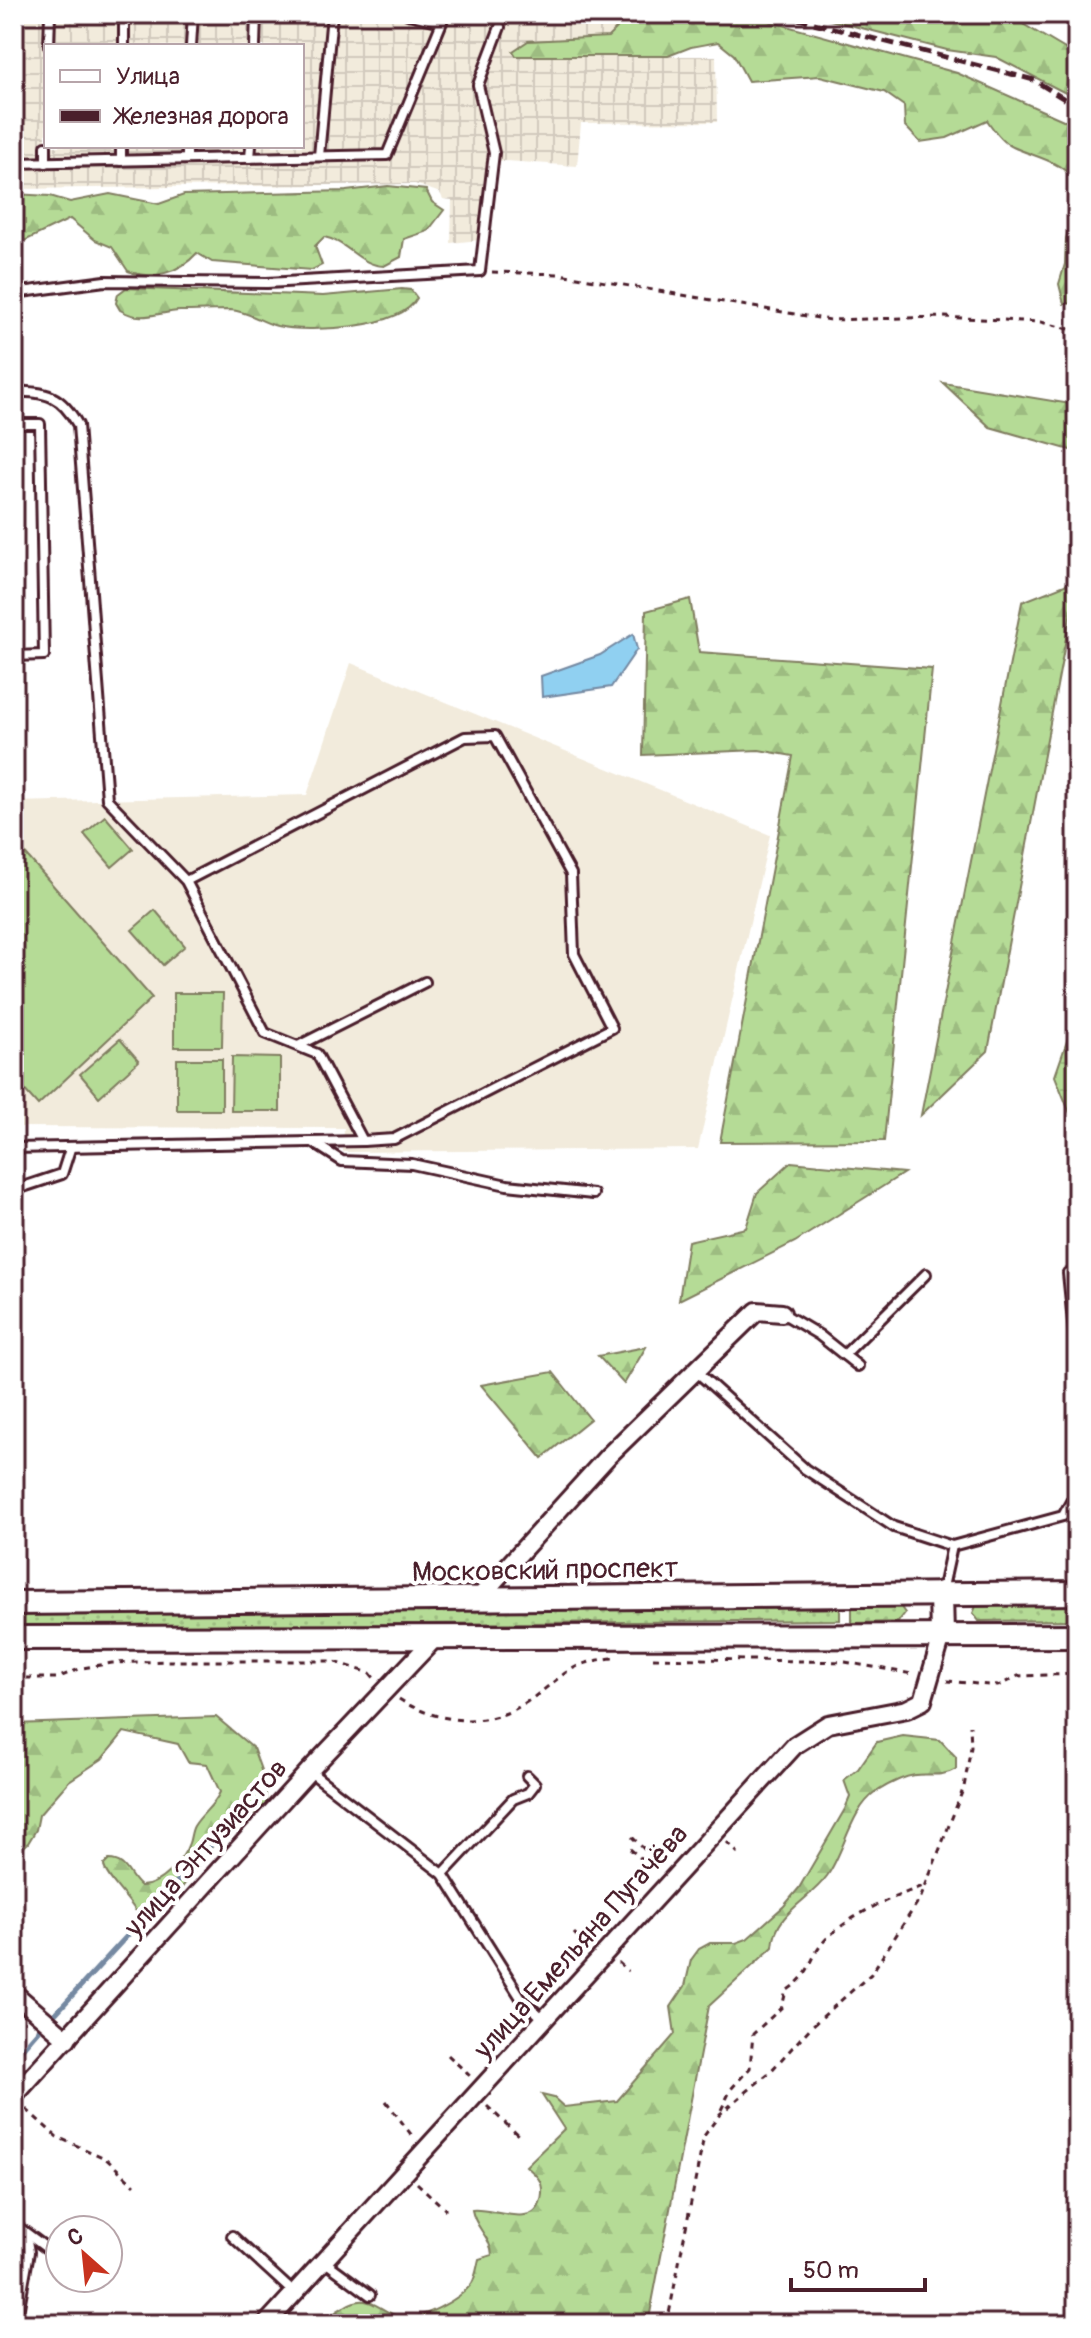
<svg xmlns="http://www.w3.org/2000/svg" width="1091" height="2338" font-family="Pangolin,sans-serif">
	<defs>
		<pattern id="industrial-grid" width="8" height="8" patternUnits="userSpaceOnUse" patternTransform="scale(2)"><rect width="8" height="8" fill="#f2ebdc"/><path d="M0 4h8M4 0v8" fill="none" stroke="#d1c9bd"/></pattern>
		<pattern id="grass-dots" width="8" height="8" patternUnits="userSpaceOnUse" patternTransform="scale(2)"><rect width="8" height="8" fill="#b5db96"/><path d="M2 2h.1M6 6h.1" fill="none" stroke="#9dbc81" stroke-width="1.8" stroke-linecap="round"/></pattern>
		<pattern id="forest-firs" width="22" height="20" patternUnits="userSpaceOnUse" patternTransform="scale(2)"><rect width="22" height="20" fill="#b5db96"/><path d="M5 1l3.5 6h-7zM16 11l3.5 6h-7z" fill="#9dbc81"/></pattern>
		<pattern id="wetland-marsh" width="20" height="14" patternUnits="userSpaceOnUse" patternTransform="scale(2)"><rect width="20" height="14" fill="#b5db96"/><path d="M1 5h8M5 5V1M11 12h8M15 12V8" fill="none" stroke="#9dbc81"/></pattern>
	</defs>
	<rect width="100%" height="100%" fill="#fff"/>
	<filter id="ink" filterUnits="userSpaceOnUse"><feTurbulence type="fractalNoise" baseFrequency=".0125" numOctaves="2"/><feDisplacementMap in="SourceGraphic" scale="16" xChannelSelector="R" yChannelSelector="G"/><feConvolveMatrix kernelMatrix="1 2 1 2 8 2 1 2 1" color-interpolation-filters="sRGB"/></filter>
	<g filter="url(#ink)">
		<path fill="#f2ebdc" d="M351,663l419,172 -72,314 -355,3 1,-24 -330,-1v-325l293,-7z"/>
		<path fill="url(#industrial-grid)" fill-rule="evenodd" d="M14,14h599l4,14 -9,9 -80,4 -12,15h200l1,66 -136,1 -4,43 -87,-6 -11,80 -28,3 1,-43 -9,-1 -3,-6 -25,-9 -401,5zM46,46h256v100h-256z"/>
		<g fill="url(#grass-dots)" stroke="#807d60" stroke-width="2">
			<path d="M1077,1602v18l-98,1 -6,-8 4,-9z"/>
			<path d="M840,1606v14l-826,8v-14z"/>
			<path d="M900,1606l5,7 -7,9 -46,1v-16z"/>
		</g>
		<g fill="url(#forest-firs)" stroke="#807d60" stroke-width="2">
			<path d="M613,14h130l214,59 120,53v61c-8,-25 -43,-30 -64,-40 -10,-4 -20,-18 -26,-27l-40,18 -27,4 -15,-16 -1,-20 -20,-14 -64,-16 -72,5 -14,-26 -16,-13 -27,5 -23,9h-152l-3,-5 15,-10 80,-4 9,-9z"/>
			<path d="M807,14h199l71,42v43l-81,-42 -49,-7z"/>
			<path d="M388,186l38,4 6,12 12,8 -16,21 -24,8 -3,18 -17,9c-24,0 -37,-25 -60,-29l-9,9 7,19 -10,5 -100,-8 -15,-9c-17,19 -44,28 -69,18l-16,-24 -17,-7 -25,-21 -56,27v-52l36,2 20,6 40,-8 49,10 25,-9 162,-4z"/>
			<path d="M1077,194v109l-13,1 -5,-20 6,-20 1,-25z"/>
			<path d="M126,288l197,8 79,-7 9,1 6,8c-16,31 -109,35 -140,28 -16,-4 -29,-15 -47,-16 -16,0 -34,1 -50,1 -22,1 -38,12 -60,-1l-4,-7 2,-9z"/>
			<path d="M943,383l134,22v47l-87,-25z"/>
			<path d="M1077,580l-89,471 -67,64 101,-513z"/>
			<path d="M690,599l9,53 233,17 -48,472 -164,1 73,-386 -34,-6 -116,5 3,-144z"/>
			<path d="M791,1162l113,11 -109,69 -116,58 9,-59 58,-13 11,-35z"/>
			<path d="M646,1347l-22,37 -26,-28z"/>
			<path d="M553,1372l37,47 -48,39 -61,-73z"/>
			<path d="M216,1717l37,31 13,36v21c-16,12 -37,23 -51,38 -18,21 -48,81 -80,67 -8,-13 -31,-35 -31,-45l5,-5c18,0 19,16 31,26 19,1 43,-25 49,-43 2,-5 2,-12 5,-17 8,-13 20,-20 26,-34l-13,-28 -19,-2 -10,-18 -54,-12 -22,27 -33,22 -30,34 -3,15 -8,13 -14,13v-132z"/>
			<path d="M903,1736l37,4 16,17v12c-15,9 -25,4 -41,6 -13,2 -28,10 -39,17 -26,18 -31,59 -49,84 -18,25 -52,36 -54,71l-64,59 -61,318h-321c3,-8 9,-13 17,-17 26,-16 32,3 56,10 19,5 61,-18 72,-34 4,-7 5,-16 7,-24l13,-4c-1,-18 -17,-27 -20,-45 22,-3 67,23 70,-17 1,-13 -7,-19 -16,-27l38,-37 -22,-34 12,3 10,9 53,-6 58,-67 -4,-27 14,-21 6,-26 8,-11 11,-6h26l11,-4 37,-33 15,-18 46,-79 5,-12 -6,-17 14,-11 19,-27z"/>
		</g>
		<path fill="url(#wetland-marsh)" stroke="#807d60" stroke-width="2" d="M1077,1012v119l-22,-55z"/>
		<g fill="#b5db96" stroke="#807d60" stroke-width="2">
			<path d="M105,816l28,33 -21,18 -28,-33z"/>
			<path d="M14,841l138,157 -114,107 -24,-27z"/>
			<path d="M155,910l30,36 -22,19 -31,-35z"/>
			<path d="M174,993h49l-1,54h-48z"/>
			<path d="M120,1039l19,22 -40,36 -19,-23z"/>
			<path d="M232,1057l48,1v53h-49z"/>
			<rect x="177" y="1059" width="45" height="51"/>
		</g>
		<path fill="#90d0f1" stroke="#7489a2" stroke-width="2" d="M633,634l4,15 -26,38 -69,10 -1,-21 59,-21z"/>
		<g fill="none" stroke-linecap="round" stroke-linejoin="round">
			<g stroke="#7489a2" stroke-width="5">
				<path d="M56,2013l188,-204"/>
				<path d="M14,2058l28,-32"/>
			</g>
			<defs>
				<g id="service">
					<path d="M1063,14l14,9"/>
					<path d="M49,46l1,-32"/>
					<path d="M124,46v-32"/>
					<path d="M191,46l2,-32"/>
					<path d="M255,46l1,-32"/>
					<path d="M319,156l13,-142"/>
					<path d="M250,158l1,-12"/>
					<path d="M187,159v-13"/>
					<path d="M121,161v-15"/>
					<path d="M14,163l373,-8 55,-133 -34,-8"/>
					<path d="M46,163v-17"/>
					<path d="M14,293l91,-12 162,2 213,-12 14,-118 -16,-68 22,-58"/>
					<path d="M14,391c34,2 46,3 64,34l29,374 79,82 279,-144 30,-1 76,138 3,80 38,74 -218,111 -31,2 -46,-87 -52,-21 -79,-152"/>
					<path d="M14,424h26l4,231 -30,1"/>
					<path d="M298,1046l127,-64"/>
					<path d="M314,1143l28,18 70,3 95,21 86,9"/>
					<path d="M14,1148l349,-7"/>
					<path d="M14,1190l48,-16 8,-25"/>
					<path d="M1068,1273l9,88"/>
					<path d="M782,1313l37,22 39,31"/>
					<path d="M844,1355l82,-81"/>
					<path d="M697,1372l108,97 89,58 58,19 111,-30 14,-25"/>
					<path d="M942,1592l10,-46"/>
					<path d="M309,1771l134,103 80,127 21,18"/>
					<path d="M443,1874l70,-75 15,-6 7,-9 -8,-8"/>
					<path d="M14,2224l46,34"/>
					<path d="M232,2236l62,57"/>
					<path d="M324,2261l46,34"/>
					<path d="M19,2307l10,-55 -3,-17"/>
				</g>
				<g id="minor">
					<path d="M477,1600l131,-144 149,-145 25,2"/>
					<path d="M14,1993l53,46"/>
					<path d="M14,2096l295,-325 129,-136"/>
					<path d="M266,2324l529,-579 33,-21 79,-15 16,-8 19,-65"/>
				</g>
				<g id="secondary">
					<path d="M941,1593l1,43"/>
					<path d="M14,1603l1063,-10"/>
					<path d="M14,1638l1063,-2"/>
				</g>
			</defs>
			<use href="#service" stroke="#4a1f2b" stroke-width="14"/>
			<use href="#minor" stroke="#4a1f2b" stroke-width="22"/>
			<use href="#secondary" stroke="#4a1f2b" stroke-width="28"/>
			<g stroke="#4a1f2b" stroke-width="3" stroke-dasharray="6 6" stroke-linecap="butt">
				<path d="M492,272l67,2 271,46 113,-3 98,5 36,9"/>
				<path d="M1073,1262l4,-11"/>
				<path d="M653,1658l192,4 67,12"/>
				<path d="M14,1678h43l25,-10 30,-5 55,-2h165l38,12 5,6"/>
				<path d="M947,1681l51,5 20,-10 59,-2"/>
				<path d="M399,1699c35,23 86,30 123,6 39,-24 41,-42 91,-47"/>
				<path d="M632,1837l19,19 15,4"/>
				<path d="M727,1842l11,11"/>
				<path d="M630,1849l27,23"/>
				<path d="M574,1933l14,15"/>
				<path d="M618,1962l10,9"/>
				<path d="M448,2055l23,22"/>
				<path d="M386,2101l27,36"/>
				<path d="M487,2106l33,31"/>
				<path d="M26,2109l31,28 48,21 30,27"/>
				<path d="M721,2110l10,-21 19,-21 3,-34 29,-27 4,-16c28,-18 22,-34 41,-53 28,-26 64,-40 99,-53"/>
				<path d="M417,2183l29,27"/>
				<path d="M667,2324l37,-188 16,-22 50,-42 42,-46 59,-52 50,-77 43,-110 7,-40 -1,-22"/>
			</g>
			<use href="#service" stroke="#fff" stroke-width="8"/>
			<use href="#minor" stroke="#fff" stroke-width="16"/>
			<use href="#secondary" stroke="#fff" stroke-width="22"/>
			<path stroke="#4a1f2b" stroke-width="5" stroke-dasharray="12 6" stroke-linecap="butt" d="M779,14l255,66 43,27"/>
		</g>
	</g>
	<g text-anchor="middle" stroke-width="8" stroke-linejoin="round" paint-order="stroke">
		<g font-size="28" fill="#4a1f2b" stroke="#fff">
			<text transform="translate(545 1569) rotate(-1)" y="10">Московский проспект</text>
			<text transform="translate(205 1847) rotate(-48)" y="10">улица Энтузиастов</text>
			<text transform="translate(580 1941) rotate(-48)" y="10">улица Емельяна Пугачёва</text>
		</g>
	</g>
	<rect width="1091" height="2338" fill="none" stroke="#fff" stroke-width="48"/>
	<rect x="24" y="24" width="1043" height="2290" fill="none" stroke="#4a1f2b" stroke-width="3" filter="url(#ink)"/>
	<rect x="44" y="44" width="260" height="104" fill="#ffffff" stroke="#b7a5aa" stroke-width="2"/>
	<rect x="60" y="70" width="40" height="12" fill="#ffffff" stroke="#b7a5aa" stroke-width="2"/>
	<text x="116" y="84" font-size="24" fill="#4a1f2b">Улица</text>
	<rect x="60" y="110" width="40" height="12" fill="#4a1f2b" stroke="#b7a5aa" stroke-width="2"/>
	<text x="116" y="124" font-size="24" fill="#4a1f2b">Железная дорога</text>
	<g transform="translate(84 2254) rotate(333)"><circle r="38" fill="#ffffff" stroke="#b7a5aa" stroke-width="2"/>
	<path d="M0-6L14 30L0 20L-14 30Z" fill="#c8321e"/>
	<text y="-12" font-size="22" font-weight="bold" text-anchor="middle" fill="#4a1f2b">С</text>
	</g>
	<path d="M791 2278v12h134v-12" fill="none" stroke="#4a1f2b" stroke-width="4"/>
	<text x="803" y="2278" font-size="24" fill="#4a1f2b" stroke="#ffffff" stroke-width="6" paint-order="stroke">50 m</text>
</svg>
